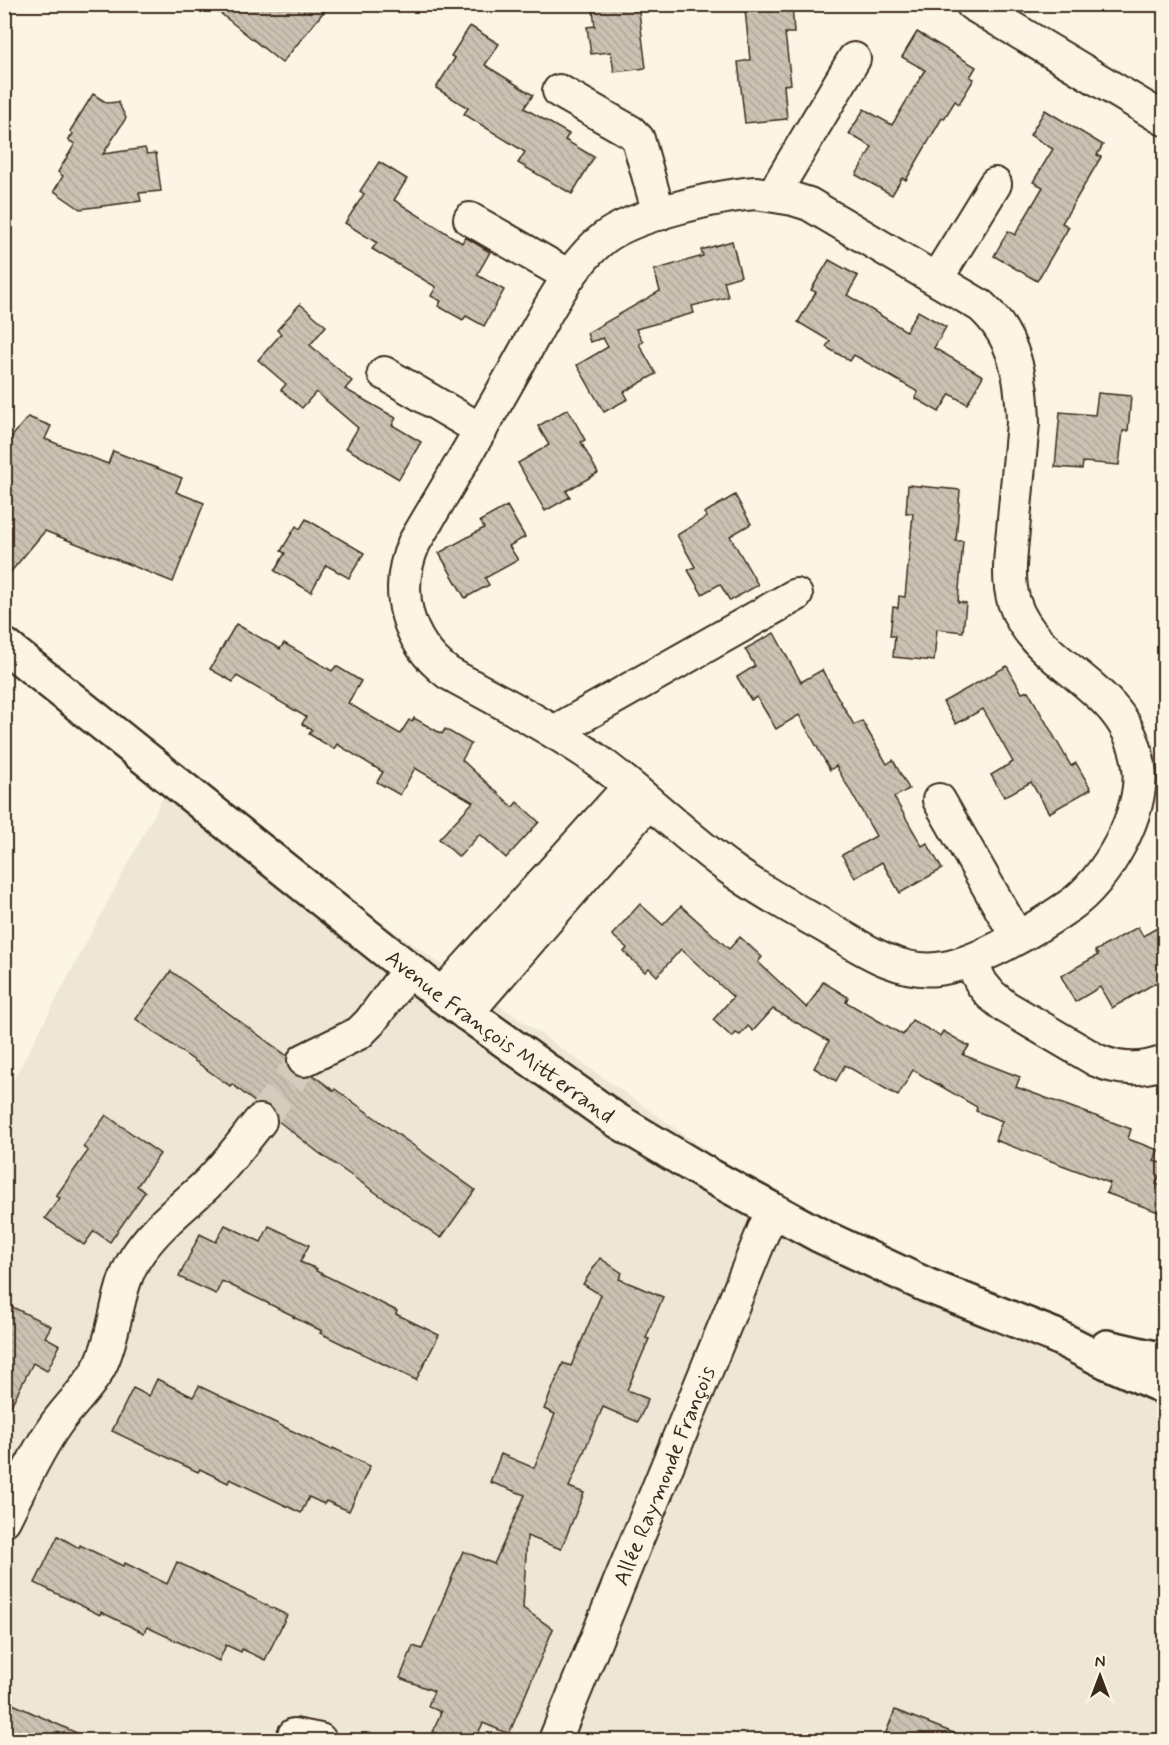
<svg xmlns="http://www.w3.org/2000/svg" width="1169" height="1745" font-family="Mynerve,sans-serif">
	<defs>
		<pattern id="building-back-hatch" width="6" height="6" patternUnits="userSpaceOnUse" patternTransform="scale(1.5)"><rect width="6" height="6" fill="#ccc2b3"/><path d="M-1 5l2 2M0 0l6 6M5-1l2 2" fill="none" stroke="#b0a79a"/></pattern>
	</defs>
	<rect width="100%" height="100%" fill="#fcf5e5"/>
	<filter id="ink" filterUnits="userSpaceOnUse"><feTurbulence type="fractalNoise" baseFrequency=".0167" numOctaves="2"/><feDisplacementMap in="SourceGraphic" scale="12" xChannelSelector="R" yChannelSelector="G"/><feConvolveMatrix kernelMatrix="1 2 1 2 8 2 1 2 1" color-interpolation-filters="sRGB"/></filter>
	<g filter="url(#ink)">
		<path fill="#eee6d6" d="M174,777l625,438 365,143v382h-1159l-1,-642z"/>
		<g fill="url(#building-back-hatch)" stroke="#3b2a1e" stroke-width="1.5">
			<path d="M209,4h121l-48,59z"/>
			<path d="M592,4h46l8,64 -32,4 -3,-20 -20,2 -4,-27 8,-1z"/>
			<path d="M752,4h40l2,29h-9l6,51 -7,1 3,34 -42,4 -7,-61 12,-2 -5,-51h7z"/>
			<path d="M470,26l29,18 -14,21 48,30 -9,13 45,26 -4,6 29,17 -22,37 -54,-31 7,-11 -61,-38 4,-6 -32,-20 19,-30 -4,-2z"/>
			<path d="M917,32l59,35 -6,10 4,2 -15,25 -4,-3 -11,18 -2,-1 -36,62 -4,-2 -10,17 -36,-20 16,-28 -23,-13 15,-25 28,16 33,-55 -23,-13z"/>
			<path d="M93,94l14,9 11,-1 8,16 -23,36 42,-6 2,6 9,-1 5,38 -22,2 2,8 -61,8 -26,-18 9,-15 -5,-4 17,-28 -7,-4 5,-6 -3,-3z"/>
			<path d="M1045,110l58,35 -6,10 4,2 -39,66 7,4 -32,54 -43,-25 14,-25 7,4 28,-48 -10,-5 20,-33 -23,-14z"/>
			<path d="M379,162l28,17 -13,21 68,43 3,-6 25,15 -13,23 27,15 -20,36 -18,-10 -3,4 -25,-14 3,-5 -10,-5 5,-9 -64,-38 5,-6 -32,-20 19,-29 -4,-3z"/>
			<path d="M732,241l9,35 -17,5 4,16 -36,9 2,7 -58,16 7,13 -4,2 17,30 -32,18 4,7 -24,13 -27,-47 31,-18 -5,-9 -13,4 -3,-9 73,-42 -6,-21 49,-14 -2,-6z"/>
			<path d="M829,260l29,16 -11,19 59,36 12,-20 28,16 -12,21 49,28 -16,28 -17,-10 -11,18 -24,-14 3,-6 -64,-37 -4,6 -24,-14 4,-6 -32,-19 18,-30 -5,-2z"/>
			<path d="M300,304l26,22 -16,19 42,36 -7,8 51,29 -4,7 29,17 -22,37 -53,-31 12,-20 -42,-36 -14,16 -21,-18 5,-6 -28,-24 23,-26 -4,-4z"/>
			<path d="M1098,393l33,3 -3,35h-5l-4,34 -36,-3 -1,7 -27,-2 5,-55 35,3z"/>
			<path d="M568,409l17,31 -4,2 17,31 -32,18 4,6 -25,14 -27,-48 31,-18 -11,-19z"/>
			<path d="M28,417l23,9 -6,13 63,25 5,-13 69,27 -6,14 28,11 -31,79 -128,-51 -41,49v-134z"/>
			<path d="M908,485l52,5 -4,51h7l-5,61 8,1 -3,29 -26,-3 -3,32 -41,-4 2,-21h-5l3,-29 5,1 1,-12 6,1 8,-84h-7z"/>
			<path d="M735,495l16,29 -21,12 28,49 -28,16 -10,-17 -18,10 -14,-24 7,-3 -18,-32 30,-18 -3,-4z"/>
			<path d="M507,506l18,31 -16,9 9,14 -33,18 4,7 -24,13 -26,-45 45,-25 -4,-7z"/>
			<path d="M306,519l58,34 -15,25 -23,-13 -15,27 -36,-21 10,-18 -4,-2 15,-25 4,3z"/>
			<path d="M236,624l44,25 4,-6 48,28 4,-5 25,15 -13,22 52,31 9,-14 3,2 2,-4 28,16 3,-5 26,15 -9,16 51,47 4,-5 22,20 -33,36 -26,-24 -21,23 -20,-18 34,-37 -58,-34 -15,27 -23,-13 6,-10 -46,-28 -3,5 -25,-15 3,-4 -10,-6 4,-7 -69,-41 -4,6 -23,-13z"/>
			<path d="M774,633l27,49 21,-12 32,55 8,-4 25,43 6,-4 16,29 -15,8 28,49 5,-3 15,26 -42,24 -18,-31 -27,16 -13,-23 34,-19 -40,-70 -6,4 -31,-55 -23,14 -19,-32 -6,3 -14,-23 18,-11 -10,-17z"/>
			<path d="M1007,666l15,27 6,-2 43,75 5,-3 15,26 -42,24 -18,-31 -27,15 -13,-22 22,-13 -30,-53 -27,15 -13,-22z"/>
			<path d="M640,904l23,21 18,-19 48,43 11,-12 22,20 -4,5 49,46 16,-26 25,15 -2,5 57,33 9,-15 28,16 3,-5 26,15 -6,9 57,22 -4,10 115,42 -3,10 30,11 -4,11 10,3 -8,20 8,3v27l-58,-21 4,-10 -115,-43 7,-19 -26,-10 1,-4 -64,-37 -15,26 -53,-31 -9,16 -22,-13 15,-27 -56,-32 -20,22 -5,-5 -8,9 -4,-2 -4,4 -19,-17 20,-23 -52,-48 -24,27 -8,-8 -4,4 -21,-20 3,-4 -15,-13z"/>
			<path d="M1164,924v54l-52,30 -12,-21 -25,15 -14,-26 37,-21 -3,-4 43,-24 5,9z"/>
			<path d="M171,971l116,85 1,11 6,8 9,3 10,-3 21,16 1,-2 140,101 -34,48 -122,-85 -42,-33v-6l-6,-7 -8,-4 -6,1 -25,-20 -2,2 -94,-67z"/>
			<path d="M106,1115l54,39 -23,32 8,6 -35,50 -16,-11 -10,14 -39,-27 15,-20 -4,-2 32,-45 -5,-4z"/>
			<path d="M225,1225l36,17 8,-16 40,19 -9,17 17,7 -1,2 81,40 -1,3 43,21 -23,45 -96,-47 2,-2 -29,-14 1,-1 -72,-35 -6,13 -37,-17 21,-43 16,8z"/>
			<path d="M600,1258l22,15 -3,6 44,18 -17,41 3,1 -22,51 21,9 -10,23 -35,-15 -34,80 15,6 -23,56 -34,-13 -4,72 30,21 -44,105 -26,-11 -8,17h-21l-21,-8 8,-20 -13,-6 6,-15 -34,-13 13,-32 9,3 41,-98 31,13 31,-69 -35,-13 11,-28 33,14 21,-54 -11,-5 19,-46 8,3 30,-71 -18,-11z"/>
			<path d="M4,1303l47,23 -6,11 15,8 -13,26 -14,-8 -29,56z"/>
			<path d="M157,1379l36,18 6,-11 133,64 1,-2 37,18 -21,45 -23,-10 -2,3 -15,-7 -8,16 -71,-34 -2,4 -28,-14 -2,3 -86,-41 21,-43 16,8z"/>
			<path d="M58,1536l21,12 1,-3 43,21 2,-3 42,21 10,-22 110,53 -22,45 -23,-11 -1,3 -15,-7 -7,16 -72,-34 -3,6 -43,-21 -1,3 -65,-32z"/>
			<path d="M4,1700l88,40h-88z"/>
			<path d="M895,1710l74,29v1h-86z"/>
		</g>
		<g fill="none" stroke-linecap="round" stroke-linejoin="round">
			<path stroke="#d5ccbd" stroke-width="32" stroke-dasharray="32 16" stroke-linecap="butt" d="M260,1121l44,-61"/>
			<defs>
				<g id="street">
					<path d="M972,4l192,115"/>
					<path d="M559,91l72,41 7,7 21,75"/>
					<path d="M756,193l37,6 16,5 172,102c35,31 41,74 42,117 -3,32 -6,64 -9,96 -2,27 -8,57 0,83 22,68 115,81 125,165 6,45 -33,114 -70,139 -30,21 -95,60 -132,63 -39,4 -74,-20 -106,-39 -33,-19 -68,-37 -99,-60 -51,-36 -94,-82 -145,-117 -44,-30 -92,-54 -139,-80 -42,-32 -55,-82 -34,-130 33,-56 67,-113 99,-170 24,-41 53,-106 91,-135 30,-23 114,-42 152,-45z"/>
					<path d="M773,195l81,-136"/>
					<path d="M470,219l99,57"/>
					<path d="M937,278l58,-94"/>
					<path d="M384,373l97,57"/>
					<path d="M554,732l242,-137"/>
					<path d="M939,800l78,137"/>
					<path d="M970,961l12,23 9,11 15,12 90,53c22,10 46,11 68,2"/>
					<path d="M441,995l188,-208"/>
					<path d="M466,1014l182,-211"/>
					<path d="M304,1060l55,-27 11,-11 39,-53"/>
					<path d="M4,1520c17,-33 31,-66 52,-96 15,-21 35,-38 46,-62 16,-36 14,-79 38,-111 18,-25 42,-44 64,-64 21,-20 38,-44 56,-66"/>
					<path d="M294,1735l26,5"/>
					<path id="s1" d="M555,1740l217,-530"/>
				</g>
				<g id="secondary">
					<path id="s2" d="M4,645l437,350 172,123 90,54 116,63 107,50 127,50 54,27 57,25"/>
					<path d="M1107,1347l57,13"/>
				</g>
			</defs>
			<use href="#street" stroke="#3b2a1e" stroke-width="36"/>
			<use href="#secondary" stroke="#3b2a1e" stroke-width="38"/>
			<use href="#street" stroke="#fcf5e5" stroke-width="32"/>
			<use href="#secondary" stroke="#fcf5e5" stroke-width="33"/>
		</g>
	</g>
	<g text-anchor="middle" stroke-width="4.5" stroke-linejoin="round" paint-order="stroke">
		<g font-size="22" fill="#3b2a1e" stroke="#fcf5e5">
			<text dy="8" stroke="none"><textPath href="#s2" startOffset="632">Avenue François Mitterrand</textPath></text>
			<text dy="8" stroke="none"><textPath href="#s1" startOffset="286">Allée Raymonde François</textPath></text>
		</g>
	</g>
	<rect width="1169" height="1745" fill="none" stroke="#fcf5e5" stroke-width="24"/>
	<rect x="12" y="12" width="1145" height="1721" fill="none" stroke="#3b2a1e" stroke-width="2" filter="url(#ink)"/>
	<g transform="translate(1100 1676)" stroke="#fcf5e5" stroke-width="4.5" paint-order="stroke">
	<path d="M0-4.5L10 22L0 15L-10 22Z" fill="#3b2a1e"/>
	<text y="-9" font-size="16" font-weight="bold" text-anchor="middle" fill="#3b2a1e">N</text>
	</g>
</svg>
